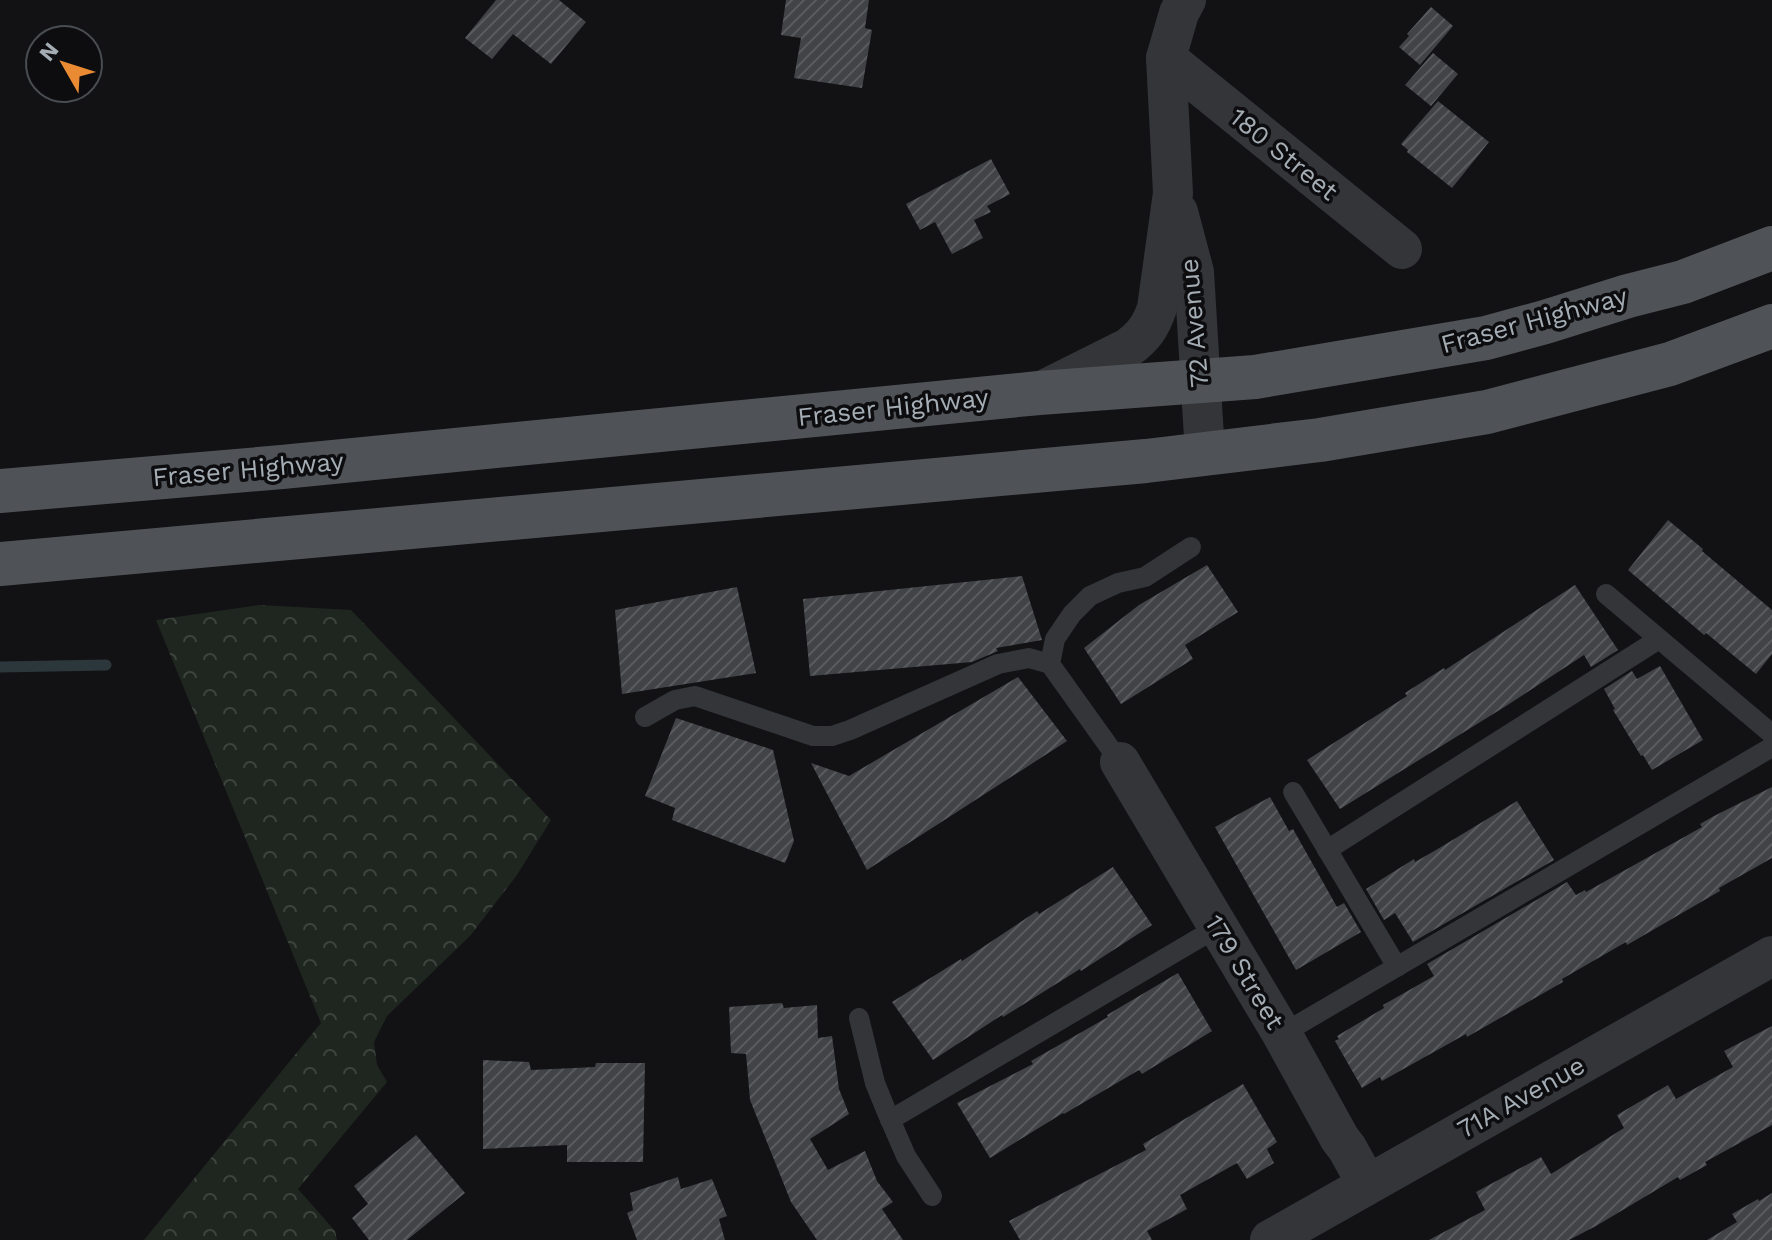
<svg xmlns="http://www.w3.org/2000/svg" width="1772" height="1240" font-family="'Work Sans',sans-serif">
	<defs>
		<pattern id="forest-crowns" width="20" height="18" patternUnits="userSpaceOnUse" patternTransform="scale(2)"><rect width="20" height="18" fill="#1f261f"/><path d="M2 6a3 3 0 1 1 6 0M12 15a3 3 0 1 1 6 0" fill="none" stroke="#3d433d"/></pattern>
		<pattern id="building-hatch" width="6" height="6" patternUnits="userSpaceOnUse" patternTransform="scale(2)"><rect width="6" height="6" fill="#414347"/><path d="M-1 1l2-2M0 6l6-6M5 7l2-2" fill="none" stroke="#595b5f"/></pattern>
	</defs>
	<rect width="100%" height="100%" fill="#121214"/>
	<path fill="url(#forest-crowns)" d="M259,605l92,5 200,210 -34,55 -47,61 -83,80 -13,26 3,23 10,17 -89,107 37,42 2,9h-193l177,-217 -165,-403z"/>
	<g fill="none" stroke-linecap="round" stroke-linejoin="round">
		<path stroke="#2c373c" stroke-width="11" d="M0,667l106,-2"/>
	</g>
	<g fill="url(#building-hatch)">
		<path d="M496,0h63l27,22 -35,42 -38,-30 -21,25 -27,-21z"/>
		<path d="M786,0h83l-4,28 7,2 -10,58 -68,-10 7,-40 -20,-3z"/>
		<path d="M1431,7l22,19 -33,39 -21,-18 10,-11 -2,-2z"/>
		<path d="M1433,53l25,21 -27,32 -26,-21z"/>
		<path d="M1438,101l51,41 -37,46 -45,-36 1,-2 -7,-6z"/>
		<path d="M991,159l19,35 -23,12 4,6 -17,8 9,18 -31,16 -17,-32 -15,8 -14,-26z"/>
		<path d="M1668,520l35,29 -1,2 70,59v44l-16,20 -50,-41 -2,2 -76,-65z"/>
		<path d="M1207,565l31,47 -53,33 8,14 -72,45 -37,-56 55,-43z"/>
		<path d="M1022,576l20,64 -46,8 2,3 -26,11 -162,14 -7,-77z"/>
		<path d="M1575,585l43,65 -27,17 -7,-12 -78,51 -166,103 -33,-49 100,-64 -2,-3 39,-25 1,2z"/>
		<path d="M737,587l19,86 -134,21 -7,-84z"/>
		<path d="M1660,666l43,74 -51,30 -9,-15 -2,1 -28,-46 2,-1 -11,-20 28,-18 5,8z"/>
		<path d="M1018,677l49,64 -200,129 -56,-107 38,13z"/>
		<path d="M676,718l97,32 21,91 -9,22 -113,-43 3,-12 -30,-12z"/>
		<path d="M1772,787v71l-53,30 1,3 -93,54 -1,-3 -64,37 1,3 -96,55 -1,-3 -84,47 -2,-4 -18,11 -27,-47 4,-2 -2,-3 47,-28 -1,-3 51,-29 -7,-12 140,-82 9,13 9,-5 1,2 116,-65 -2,-3 14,-8z"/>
		<path d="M1270,797l19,34 4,-2 44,78 7,-4 17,29 -65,38 -81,-143z"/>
		<path d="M1517,801l37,59 -141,82 -18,-29 -11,7 -18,-31 48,-30 1,3 21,-12z"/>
		<path d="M1113,867l39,58 -71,46 -1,-2 -77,48 -1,-2 -69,45 -41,-58 69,-43 1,2 75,-50 2,3z"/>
		<path d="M1178,973l34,58 -70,43 -3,-4 -75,44 -1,-1 -73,45 -33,-55 76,-39 -2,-3 77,-44 -1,-2z"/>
		<path d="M782,1003l2,5 33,-3 1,33 14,-2 7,53 10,25 -39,25 18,31 37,-19 12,30 16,21 -11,7 21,31h-86l-26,-38 -41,-102 -4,-46 -15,-1 -2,-46z"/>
		<path d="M1772,1026v99l-67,37 2,3 -27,15 -2,-3 -82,49 -27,14h-140l56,-30 -9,-18 65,-35 10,17 73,-46 -7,-13 51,-30 8,14 57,-32 -9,-16z"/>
		<path d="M483,1060l46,2 2,8 64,-3 1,-4h49l-2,99h-76v-17l-84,4z"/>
		<path d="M1243,1084l34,58 -10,7 7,14 -27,16 -10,-16 -57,32 7,14 -40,22 5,9h-132l-11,-19 137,-71 -3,-6z"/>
		<path d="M416,1135l49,58 -58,47h-38l-17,-22 16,-14 -14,-18z"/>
		<path d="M678,1177l3,12 31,-10 15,37 -8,3 6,21h-88l-10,-27 6,-3 -3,-17z"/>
		<path d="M1772,1193v47h-65l30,-18 -5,-8 26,-15 1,2z"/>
	</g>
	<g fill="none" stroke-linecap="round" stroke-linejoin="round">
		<g stroke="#333539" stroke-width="20">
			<path d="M1606,594l166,140"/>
			<path d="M1050,664l5,-25 17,-25 18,-18 28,-13 27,-6 46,-30"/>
			<path d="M645,717l30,-17 20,-4 118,40h19l18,-6 148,-66 31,-6 21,6 70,98"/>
			<path d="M1293,792l104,175"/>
			<path d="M1327,850l332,-211"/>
			<path d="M859,1018l16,65 11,27 20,46 26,40"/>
			<path d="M1282,1034l490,-287"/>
			<path d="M890,1120l328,-193"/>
		</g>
		<g stroke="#333539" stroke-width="40">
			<path d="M1166,58l236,191"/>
			<path d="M1178,212l16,60 11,182"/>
			<path d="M1042,391l86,-43c16,-12 23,-22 29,-40l16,-115 -7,-135 13,-45 7,-13"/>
			<path d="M1120,762l162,272 58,105 7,9 20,36"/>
			<path d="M1270,1240l502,-284"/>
		</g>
		<g stroke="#4f5357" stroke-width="44">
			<path d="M0,491l282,-24 757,-74 216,-16 231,-39 59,-16 83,-26 55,-14 89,-34"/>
			<path d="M0,564l1146,-103 174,-21 167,-28 183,-48 102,-38"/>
		</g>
	</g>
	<g text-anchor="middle" stroke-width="7" stroke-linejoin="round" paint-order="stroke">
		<g font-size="26" fill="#a4acb4" stroke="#0d0d0f">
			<text transform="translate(1284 154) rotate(39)" y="9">180 Street</text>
			<text transform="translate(1534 320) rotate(-15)" y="9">Fraser Highway</text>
			<text transform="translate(1194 323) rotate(-95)" y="9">72 Avenue</text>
			<text transform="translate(893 407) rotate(-6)" y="9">Fraser Highway</text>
			<text transform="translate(248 469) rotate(-5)" y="9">Fraser Highway</text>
			<text transform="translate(1245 972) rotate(59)" y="9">179 Street</text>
			<text transform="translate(1521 1097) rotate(-29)" y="9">71A Avenue</text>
		</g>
	</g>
	<g transform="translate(64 64) rotate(309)"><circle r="38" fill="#0d0d0f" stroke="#494d51" stroke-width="2"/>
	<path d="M0-6L14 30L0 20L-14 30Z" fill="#ea8b34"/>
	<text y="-12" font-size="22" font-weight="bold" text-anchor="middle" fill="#a4acb4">N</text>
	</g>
</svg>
